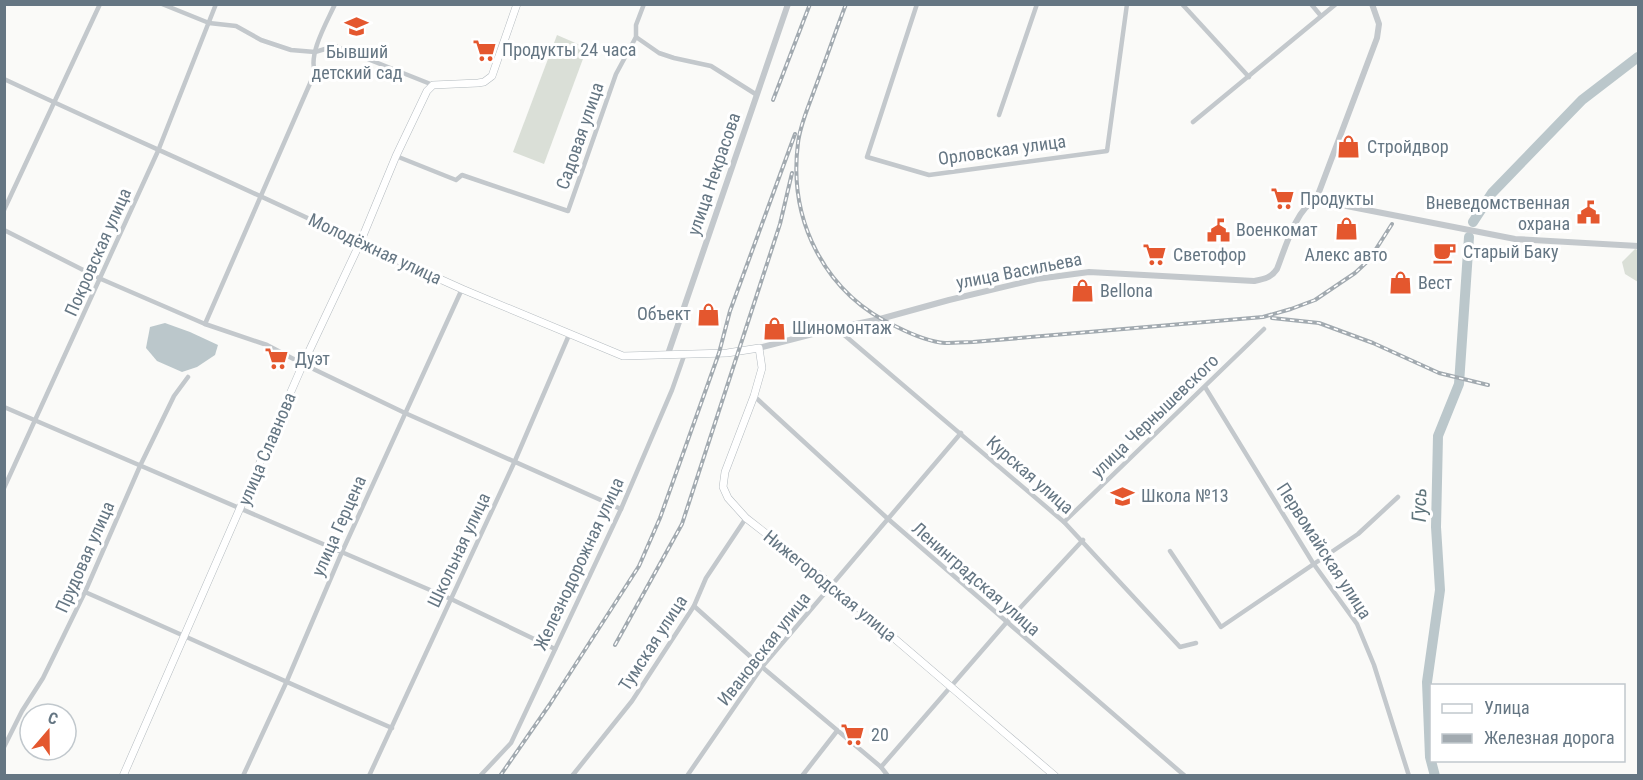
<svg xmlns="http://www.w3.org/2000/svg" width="1643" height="780" font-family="'Roboto Condensed',sans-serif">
	<rect width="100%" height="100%" fill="#fafaf8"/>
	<g fill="#dadfd7">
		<path d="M557,35l30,13 -43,116 -31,-12z"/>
		<path d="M1635,249l3,1v32l-13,-8 -3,-12z"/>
	</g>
	<path fill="#bbc7cb" d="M165,323l25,9 28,13 -3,10 -18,12 -15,5 -25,-11 -11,-13 4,-21z"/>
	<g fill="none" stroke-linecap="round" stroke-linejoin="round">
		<g stroke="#bbc7cb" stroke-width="10">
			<path d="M1473,222l19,-29 90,-93 56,-43"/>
			<path d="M1435,776l-5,-19 -3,-75 13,-92 -4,-63 2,-91 21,-52 10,-147"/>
		</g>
		<defs>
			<g id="secondary">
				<path d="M360,243l102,46 161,67 104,-3 32,-5 3,20 -8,28 -29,76 -2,15 5,11 18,20 86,67 223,191"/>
				<path d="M123,776l180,-412 57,-121 36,-87 31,-65 6,-6 45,-2 6,-1 8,-6 25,-72"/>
			</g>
		</defs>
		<use href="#secondary" stroke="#b3babf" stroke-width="8"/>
		<g stroke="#c3c8cc" stroke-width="4.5">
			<path d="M162,4l47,19 27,3 25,14 30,10 24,2 20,-6 98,39"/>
			<path d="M917,4l-50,153 62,18 178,-24 20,-147"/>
			<path d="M1182,4l67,73"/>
			<path d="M1311,4l10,12"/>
			<path d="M636,37l23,16 15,5 37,8 46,29"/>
			<path d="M4,79c119,56 238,107 356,164"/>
			<path d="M999,115l38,-111"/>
			<path d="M1193,122l143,-118"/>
			<path d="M396,156l60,24 6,-5 106,36 48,-137 20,-37v-12l8,-21"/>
			<path d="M4,210l96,-206"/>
			<path d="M4,230l97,49 104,45 62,21 36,19 102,49 216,96"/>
			<path d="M205,324l110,-252c-7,-18 12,-50 20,-68"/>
			<path d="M836,328l228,194 116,125 16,-4"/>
			<path d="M1205,387l108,176 44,61 17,41 35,111"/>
			<path d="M754,396l133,122 298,258"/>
			<path d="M4,407l447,192 104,50"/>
			<path d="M4,488l154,-337 58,-147"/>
			<path d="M1064,522l200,-193"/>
			<path d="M1170,551l51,76 137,-93 40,-37"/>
			<path d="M85,592c103,45 204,92 307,136"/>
			<path d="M694,606l68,61 119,100 7,9"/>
			<path d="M4,747l18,-36 21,-33 42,-86 55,-126 34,-70 14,-19"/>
			<path d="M881,767l125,-144 77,-83"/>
			<path d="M243,776l43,-93 56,-131 120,-263"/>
			<path d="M369,776l145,-313 55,-128"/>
			<path d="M480,776l31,-33 110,-234 51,-119 13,-37"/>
			<path d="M572,776l60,-75 62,-95 12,-28 40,-60"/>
			<path d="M687,776l75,-109 199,-234"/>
			<path d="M802,776l35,-45"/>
		</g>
		<g stroke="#c3c8cc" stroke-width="6">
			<path d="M1316,200l199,39 123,7"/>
			<path d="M1316,200l61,-162 2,-14 -7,-20"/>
			<path d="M759,348l77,-20 44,-9 69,-19 88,-21 52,-7 165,9c10,-2 17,-3 23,-12 8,-20 19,-61 39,-69"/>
			<path d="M668,354l120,-350"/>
		</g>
		<use href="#secondary" stroke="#fff" stroke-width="7"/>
		<defs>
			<g id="rail">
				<path d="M846,4c-11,29 -21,58 -32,87 -6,17 -14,34 -16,52 -10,78 27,151 99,184 14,7 33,15 48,16 9,0 18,-1 28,-1l290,-25 28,-8 24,-9 40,-27 14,-13 23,-36"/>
				<path d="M773,100l37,-96"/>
				<path d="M1272,318l47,5 54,20 66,30 49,12"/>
				<path d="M615,645l67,-121 98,-300 12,-51"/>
				<path d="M500,776l50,-72 89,-138 21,-48 59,-165 11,-42 65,-177"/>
			</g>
		</defs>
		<use href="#rail" stroke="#a2aab0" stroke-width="4"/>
		<use href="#rail" stroke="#fff" stroke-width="1.5" stroke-dasharray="4.5" stroke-linecap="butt"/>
	</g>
	<defs>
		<symbol id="school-bare" viewBox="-9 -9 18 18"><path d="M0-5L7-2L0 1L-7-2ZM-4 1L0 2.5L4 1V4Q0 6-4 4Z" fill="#e4572e" stroke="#fff" stroke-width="2.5" paint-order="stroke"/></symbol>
		<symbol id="supermarket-bare" viewBox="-9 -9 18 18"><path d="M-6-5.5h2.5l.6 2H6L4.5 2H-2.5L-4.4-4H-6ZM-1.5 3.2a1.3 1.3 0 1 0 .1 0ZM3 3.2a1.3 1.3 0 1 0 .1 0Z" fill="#e4572e" stroke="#fff" stroke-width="2.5" paint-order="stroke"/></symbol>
		<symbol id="shop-bare" viewBox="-9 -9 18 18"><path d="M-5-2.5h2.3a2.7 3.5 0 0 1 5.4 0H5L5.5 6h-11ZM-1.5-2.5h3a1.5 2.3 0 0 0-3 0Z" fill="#e4572e" stroke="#fff" stroke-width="2.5" paint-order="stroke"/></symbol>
		<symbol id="civic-bare" viewBox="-9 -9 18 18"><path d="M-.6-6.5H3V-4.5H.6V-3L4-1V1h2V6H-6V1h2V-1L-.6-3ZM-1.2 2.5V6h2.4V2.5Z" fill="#e4572e" stroke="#fff" stroke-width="2.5" paint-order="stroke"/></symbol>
		<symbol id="cafe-bare" viewBox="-9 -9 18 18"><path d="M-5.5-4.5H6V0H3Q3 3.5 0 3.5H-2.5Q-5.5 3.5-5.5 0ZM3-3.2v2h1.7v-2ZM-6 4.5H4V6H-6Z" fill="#e4572e" stroke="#fff" stroke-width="2.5" paint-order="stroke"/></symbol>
	</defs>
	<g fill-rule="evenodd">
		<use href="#school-bare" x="340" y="10" width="33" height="33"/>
		<use href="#supermarket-bare" x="468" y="34" width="33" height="33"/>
		<use href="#shop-bare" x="1332" y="130" width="33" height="33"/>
		<use href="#supermarket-bare" x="1266" y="182" width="33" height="33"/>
		<use href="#civic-bare" x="1572" y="196" width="33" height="33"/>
		<use href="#shop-bare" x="1330" y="212" width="33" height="33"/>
		<use href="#civic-bare" x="1202" y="214" width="33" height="33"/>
		<use href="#cafe-bare" x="1428" y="236" width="33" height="33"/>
		<use href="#supermarket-bare" x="1138" y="238" width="33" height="33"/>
		<use href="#shop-bare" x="1384" y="266" width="33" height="33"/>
		<use href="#shop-bare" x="1066" y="274" width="33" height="33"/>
		<use href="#shop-bare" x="692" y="298" width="33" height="33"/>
		<use href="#shop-bare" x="758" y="312" width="33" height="33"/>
		<use href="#supermarket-bare" x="260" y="342" width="33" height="33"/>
		<use href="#school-bare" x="1106" y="480" width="33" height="33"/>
		<use href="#supermarket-bare" x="836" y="718" width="33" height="33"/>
	</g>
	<g text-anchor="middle" stroke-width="6" stroke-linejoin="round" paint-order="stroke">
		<g font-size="18" fill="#657683" stroke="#fff" text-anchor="start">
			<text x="502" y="56">Продукты 24 часа</text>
			<text x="357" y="58" text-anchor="middle">Бывший<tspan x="357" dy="21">детский сад</tspan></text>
			<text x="1367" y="153">Стройдвор</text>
			<text x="1300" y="205">Продукты</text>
			<text x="1570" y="209" text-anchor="end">Вневедомственная<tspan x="1570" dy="21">охрана</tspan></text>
			<text x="1236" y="236">Военкомат</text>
			<text x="1463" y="258">Старый Баку</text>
			<text x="1173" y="261">Светофор</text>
			<text x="1346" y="261" text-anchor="middle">Алекс авто</text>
			<text x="1418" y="289">Вест</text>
			<text x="1100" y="297">Bellona</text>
			<text x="691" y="320" text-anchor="end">Объект</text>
			<text x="792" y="334">Шиномонтаж</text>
			<text x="295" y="365">Дуэт</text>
			<text x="1141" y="502">Школа №13</text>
			<text x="871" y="741">20</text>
		</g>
		<g font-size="18" fill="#657683" stroke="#fff">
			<text transform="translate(580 136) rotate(-71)" y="6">Садовая улица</text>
			<text transform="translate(1002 150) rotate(-8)" y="6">Орловская улица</text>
			<text transform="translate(714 174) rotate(-71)" y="6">улица Некрасова</text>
			<text transform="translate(375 249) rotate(25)" y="6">Молодёжная улица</text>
			<text transform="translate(98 252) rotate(-66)" y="6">Покровская улица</text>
			<text transform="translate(1019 271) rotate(-11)" y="6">улица Васильева</text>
			<text transform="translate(1155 416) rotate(-44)" y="6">улица Чернышевского</text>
			<text transform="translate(267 449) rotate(-67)" y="6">улица Славнова</text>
			<text transform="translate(1030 475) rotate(41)" y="6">Курская улица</text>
			<text transform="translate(339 526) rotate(-66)" y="6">улица Герцена</text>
			<text transform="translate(459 550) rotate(-65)" y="6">Школьная улица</text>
			<text transform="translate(1324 551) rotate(57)" y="6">Первомайская улица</text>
			<text transform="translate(85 557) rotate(-66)" y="6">Прудовая улица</text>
			<text transform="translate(579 564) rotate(-65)" y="6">Железнодорожная улица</text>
			<text transform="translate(976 579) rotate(41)" y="6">Ленинградская улица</text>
			<text transform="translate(830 586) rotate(39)" y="6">Нижегородская улица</text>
			<text transform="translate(653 643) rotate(-57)" y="6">Тумская улица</text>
			<text transform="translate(764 649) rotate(-52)" y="6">Ивановская улица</text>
		</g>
		<g font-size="20" font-style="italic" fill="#60757c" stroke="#fff">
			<text transform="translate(1419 505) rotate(-89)" y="7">Гусь</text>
		</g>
	</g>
	<rect width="1643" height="780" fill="none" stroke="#657683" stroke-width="12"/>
	<rect x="1430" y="684" width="195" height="78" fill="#ffffff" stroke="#c1c8cd" stroke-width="1.5"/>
	<rect x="1442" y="704" width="30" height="9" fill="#ffffff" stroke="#c1c8cd" stroke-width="1.5"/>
	<text x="1484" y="714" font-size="18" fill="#657683">Улица</text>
	<rect x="1442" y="734" width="30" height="9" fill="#a2aab0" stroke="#c1c8cd" stroke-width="1.5"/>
	<text x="1484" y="744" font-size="18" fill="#657683">Железная дорога</text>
	<g transform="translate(48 732) rotate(20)"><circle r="28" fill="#ffffff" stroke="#c1c8cd" stroke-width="1.5"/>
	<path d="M0-4.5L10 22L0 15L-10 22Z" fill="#e4572e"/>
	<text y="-9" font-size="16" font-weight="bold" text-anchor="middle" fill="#657683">С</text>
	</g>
</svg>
